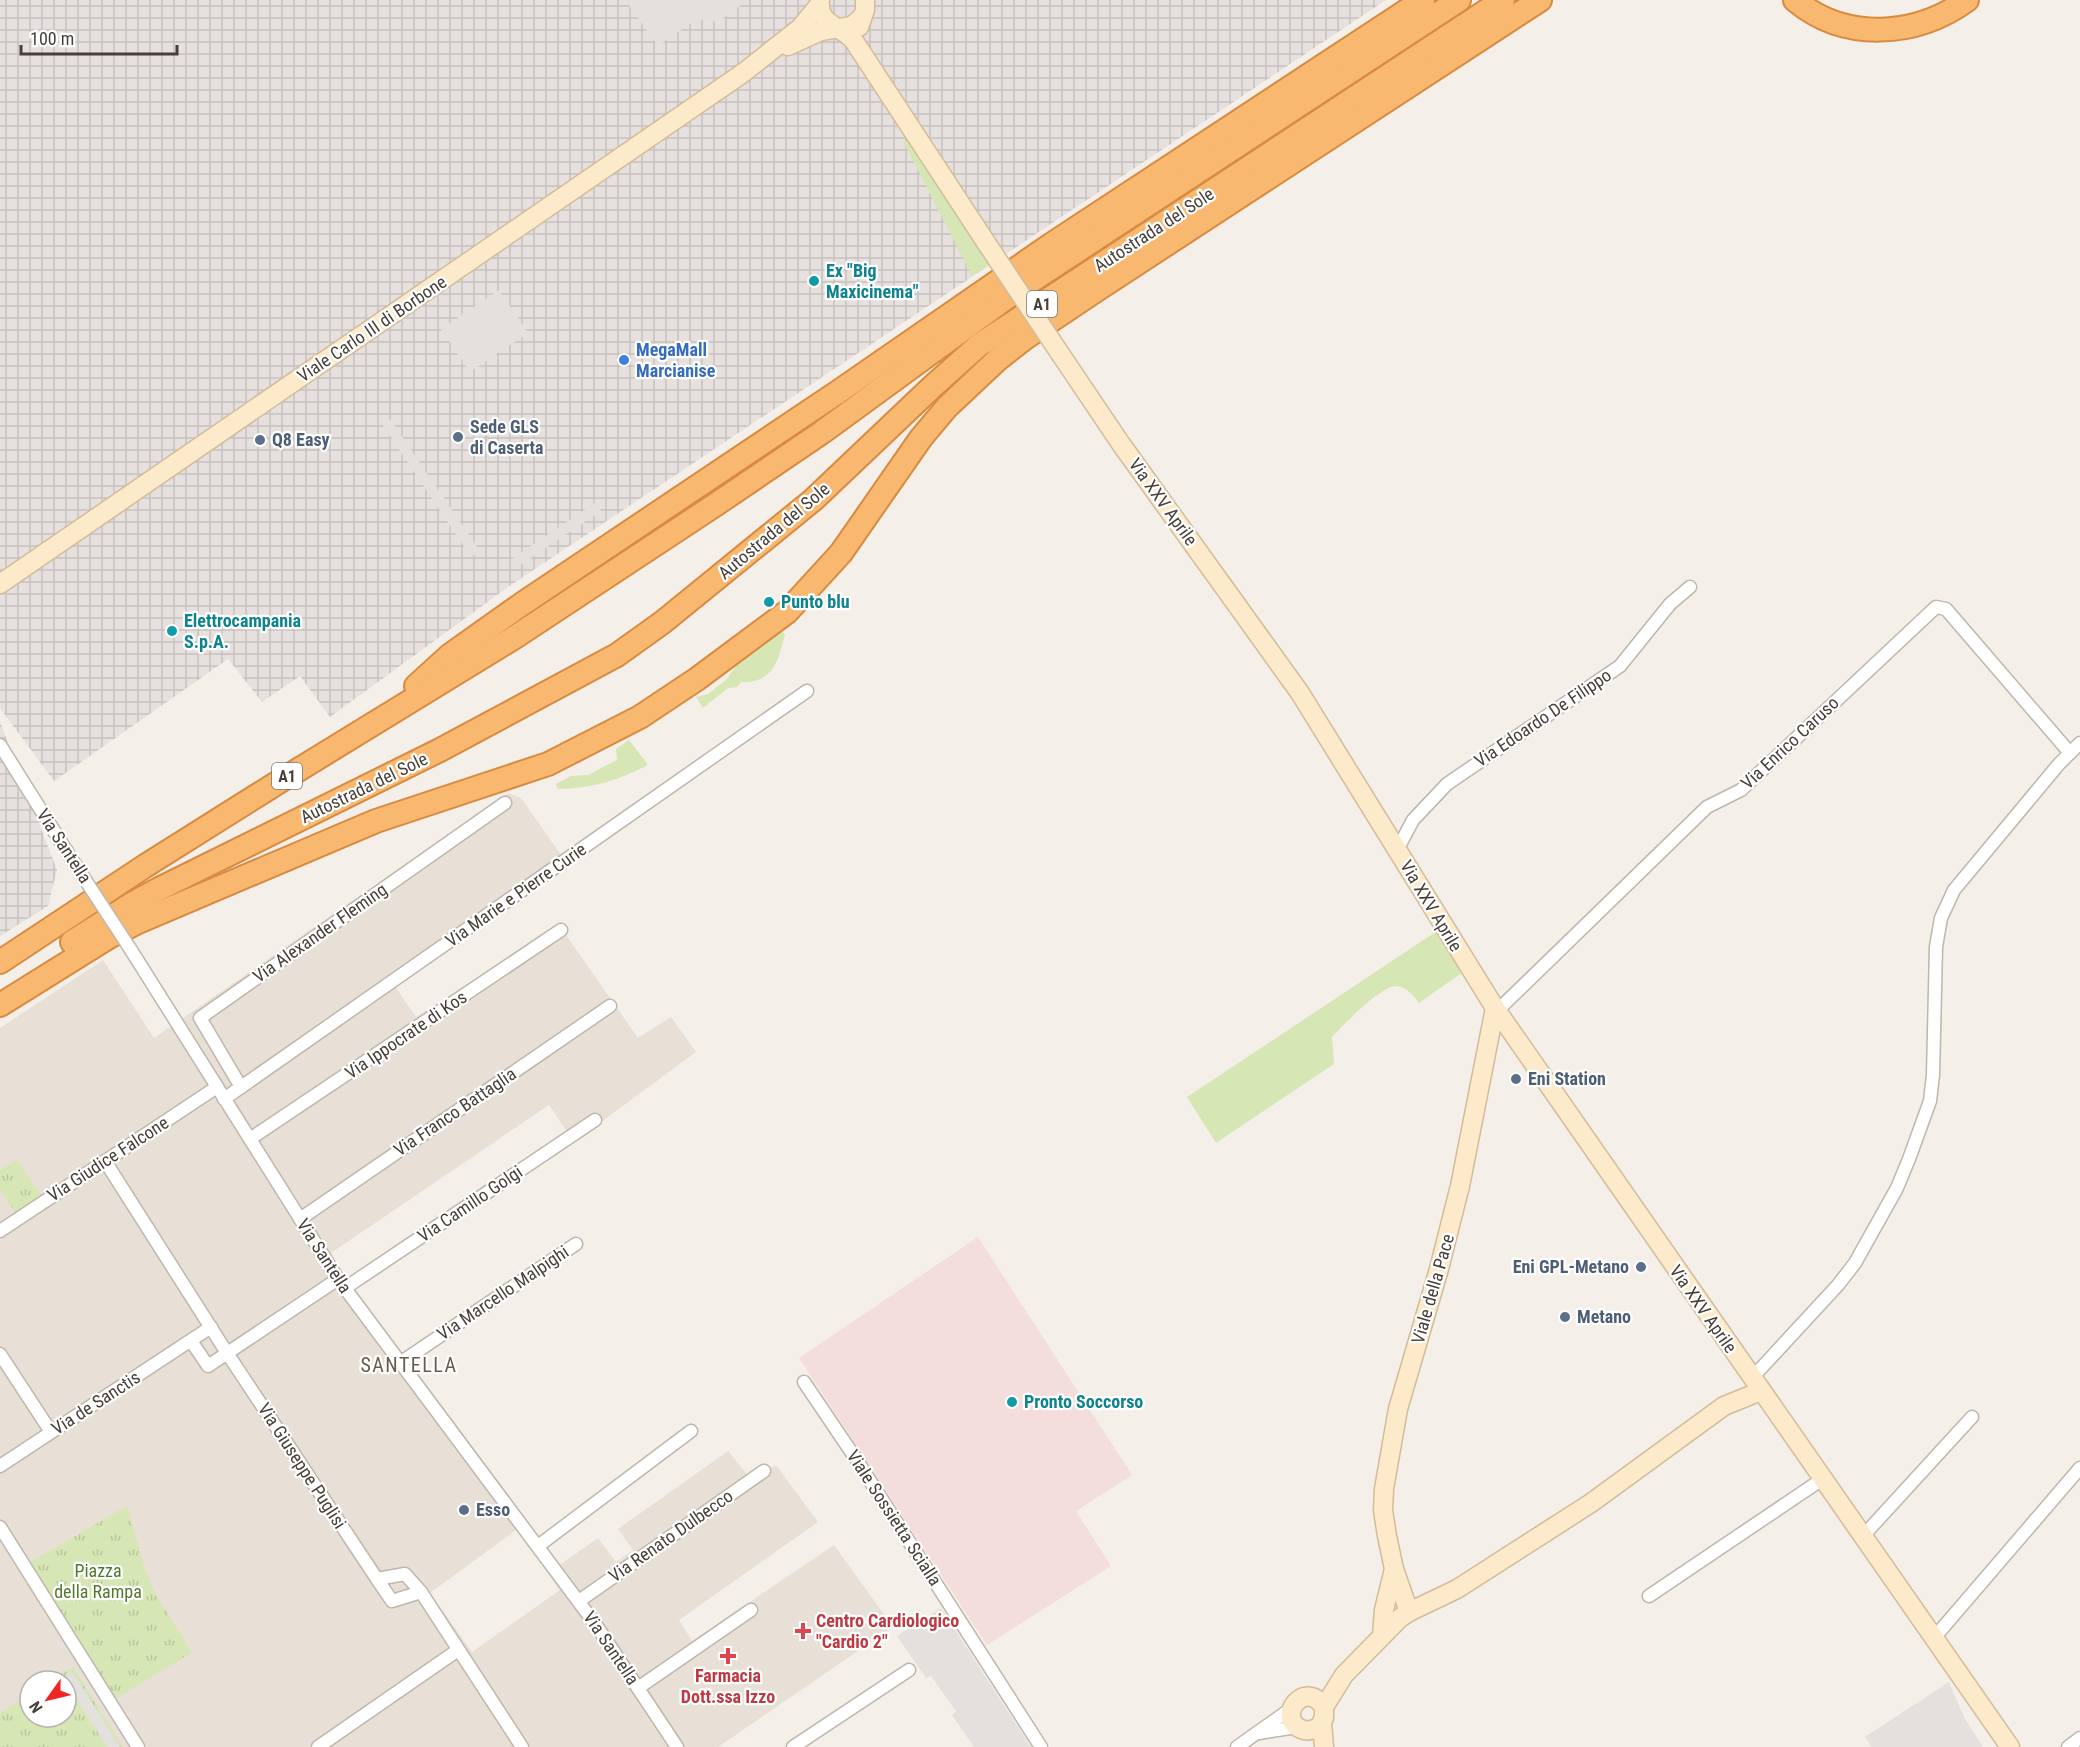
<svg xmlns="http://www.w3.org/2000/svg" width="2080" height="1747" font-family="'Roboto Condensed',sans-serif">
	<defs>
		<pattern id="industrial-grid" width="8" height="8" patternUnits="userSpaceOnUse" patternTransform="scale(1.5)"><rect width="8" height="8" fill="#e6e1de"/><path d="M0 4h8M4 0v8" fill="none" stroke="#c7c2bf"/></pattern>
		<pattern id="park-tufts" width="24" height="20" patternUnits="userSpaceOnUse" patternTransform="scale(1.5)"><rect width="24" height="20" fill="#d6e6b4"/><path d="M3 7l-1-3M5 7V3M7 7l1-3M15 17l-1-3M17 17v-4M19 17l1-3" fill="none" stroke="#b9c69c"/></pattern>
	</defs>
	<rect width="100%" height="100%" fill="#f4efe9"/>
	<path fill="#e8e0d7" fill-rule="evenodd" d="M508,793l13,5 47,67 -174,120 22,32 143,-92 79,113 33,-21 25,35 -122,90 -25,-37 -227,154 150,207 44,64 -86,63 42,59 88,-62 -12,-17 50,-35 18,24 17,-12 -15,-21 110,-78 23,28 25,-14 42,57 -139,98 13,21 142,-96 59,82 -175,120h-718v-719l103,-68 51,78zM30,1681h36v36h-36z"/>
	<g fill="url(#industrial-grid)">
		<path d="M0,0h1386l-878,587 -178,130 -30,-41 -38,26 -34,-43 -174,122 -54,-73z"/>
		<path d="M0,722l57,148 -9,36 -48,30z"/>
	</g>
	<path fill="#f4dddd" d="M978,1237l154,238 -56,36 35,55 -124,79 -188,-287z"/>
	<g fill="#d6e6b4">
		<path d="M903,141h8l79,123 -18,12z"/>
		<path d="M781,631l4,3c-7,27 -11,49 -44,48l-4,5 -9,1 -25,20 -7,-11 12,-3 18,-14 10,-14 42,-34z"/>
		<path d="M629,740l19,25c-29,15 -57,24 -90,24l-2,-5 15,-8 17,-1 29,-15 -1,-11z"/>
		<path d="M1437,931l26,41 -44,31c-6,-8 -12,-16 -23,-17 -15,0 -53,39 -64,51l2,27 -118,79 -29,-46z"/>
	</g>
	<g fill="url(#park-tufts)">
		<path d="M17,1160l26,38 -26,17 -17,-25v-20z"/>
		<path d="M127,1506l18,63 9,23 38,60 -78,48 -84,-138z"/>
		<path d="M73,1667l50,80h-123v-34l30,-19v23h36v-36h-15z"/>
	</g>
	<g fill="#e3e0de">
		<path d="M625,0h123l-30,22 -21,-3 -39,27z"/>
		<path d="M499,290l29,43 -58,39 -29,-43z"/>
		<path d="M390,419l90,132 -9,6 -89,-133z"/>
		<path d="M596,502l5,9 -85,57 -6,-8z"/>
		<path d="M941,1608l90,139h-57l-22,-32 4,-4 -25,-35 -5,2 -29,-42z"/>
		<path d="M72,1671l48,76h-13l-44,-70z"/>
		<path d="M1949,1682l16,37 18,28h-111l-7,-10z"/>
	</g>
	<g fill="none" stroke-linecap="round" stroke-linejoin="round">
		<defs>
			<g id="street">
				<path d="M0,745l71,113"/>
				<path d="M1397,850l16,-30 34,-36 173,-118 50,-62 20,-17"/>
				<path d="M131,950l207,329 258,346 81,122"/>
				<path d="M1497,1011l210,-204 34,-17 195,-183 10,2 6,7 118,137"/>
				<path d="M241,1087l-41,-69 305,-215"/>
				<path d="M224,1099l583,-408"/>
				<path d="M250,1139l311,-209"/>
				<path d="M105,1161l122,192 150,226"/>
				<path d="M300,1219l310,-213"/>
				<path d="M0,1231l217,-144"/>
				<path d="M345,1288l250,-168"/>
				<path d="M191,1341l17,25 130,-87"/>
				<path d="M0,1354l51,78"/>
				<path d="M400,1363l176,-119"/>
				<path d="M1752,1378l86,-93 17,-22 42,-75 12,-29 21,-58 3,-26 3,-128 5,-29 13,-28 105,-126 21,-21"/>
				<path d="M804,1382l52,77 185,288"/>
				<path d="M0,1466l211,-139"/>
				<path d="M0,1527l138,220"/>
				<path d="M1864,1535l108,-118"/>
				<path d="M538,1546l153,-115"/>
				<path d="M405,1574l16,18 -29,9 -15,-22z"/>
				<path d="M421,1592l101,155"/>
				<path d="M1649,1596l175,-118"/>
				<path d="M579,1601l185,-130"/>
				<path d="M1934,1638l146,-170"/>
				<path d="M638,1688l113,-78"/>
				<path d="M1259,1733l38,-6"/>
				<path d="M318,1747l140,-97"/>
				<path d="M793,1747l116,-77"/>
				<path d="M1237,1747l55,-39"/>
				<path d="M2068,1747l12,-9"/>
			</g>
			<g id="secondary">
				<path d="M820,0c-3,25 21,25 34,41l133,203"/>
				<path d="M859,27l6,-17v-10"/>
				<path d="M788,46l33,-15 31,-5 10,-9"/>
				<path d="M1061,355l60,89 179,249 195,315 515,739"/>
				<path d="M0,584l743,-511 57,-45 19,-23"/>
				<path d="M1409,1612l-15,-43 -7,-33 -4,-26 1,-21 14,-80 41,-140 21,-83 35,-178"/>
				<path d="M1382,1635l2,-25 10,-41"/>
				<path d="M1324,1707c-19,-29 -49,10 -23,22 6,3 12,1 18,-2l5,-9v-11l20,-32 56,-57 9,-6 48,-23 134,-86 133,-97 37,-15"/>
				<path d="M1322,1723l2,24"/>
			</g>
			<g id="highway">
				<path d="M1795,0c50,42 121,37 172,0"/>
				<path d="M416,686l34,-31 72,-51 316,-212 214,-148 371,-244"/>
				<path d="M72,942l58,-37 29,-16 281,-139 177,-95 46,-33 150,-122 119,-113 47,-42 524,-345"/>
				<path d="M0,962l145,-96 140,-88 230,-141 200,-132 106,-72 189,-138 449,-295"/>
				<path d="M0,1005l109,-68 29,-15 238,-101 172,-57 92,-47 57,-38 90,-67 54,-59 80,-115 26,-31 50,-47 28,-22 73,-49 442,-289"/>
			</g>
		</defs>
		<use href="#street" stroke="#bfb6ac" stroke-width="15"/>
		<use href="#secondary" stroke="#d2bc9a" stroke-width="21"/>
		<use href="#highway" stroke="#d88b40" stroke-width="26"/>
		<use href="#street" stroke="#fff" stroke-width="12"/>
		<use href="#secondary" stroke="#fceacb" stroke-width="18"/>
		<use href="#highway" stroke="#f8b870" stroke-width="22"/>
		<defs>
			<path id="street-bridge" d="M71,858l60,92"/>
			<path id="secondary-bridge" d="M987,244l74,111"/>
		</defs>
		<use href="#street-bridge" stroke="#bfb6ac" stroke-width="15" stroke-linecap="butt"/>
		<use href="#secondary-bridge" stroke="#d2bc9a" stroke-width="21" stroke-linecap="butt"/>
		<use href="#street-bridge" stroke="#fff" stroke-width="12"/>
		<use href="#secondary-bridge" stroke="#fceacb" stroke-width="18"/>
	</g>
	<g fill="#0f9aa8" stroke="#fff" stroke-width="2">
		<circle cx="814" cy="281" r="6"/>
		<circle cx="769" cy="602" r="6"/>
		<circle cx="172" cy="631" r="6"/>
		<circle cx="1012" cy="1402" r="6"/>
	</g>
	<circle fill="#3f7fe0" stroke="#fff" stroke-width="2" cx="624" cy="360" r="6"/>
	<g fill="#5c6f8a" stroke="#fff" stroke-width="2">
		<circle cx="458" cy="437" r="6"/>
		<circle cx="260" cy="440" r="6"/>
		<circle cx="1516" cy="1079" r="6"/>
		<circle cx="1641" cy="1267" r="6"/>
		<circle cx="1565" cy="1317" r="6"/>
		<circle cx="464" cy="1510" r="6"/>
	</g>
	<g fill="#e0444e" stroke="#fff" stroke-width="2">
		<path d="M800 1622h6v6h6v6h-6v6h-6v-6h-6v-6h6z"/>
		<path d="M725 1647h6v6h6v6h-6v6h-6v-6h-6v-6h6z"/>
	</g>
	<g text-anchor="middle" stroke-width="4.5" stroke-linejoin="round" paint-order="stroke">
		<g fill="#fff" stroke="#7e7974" stroke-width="1.5">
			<rect x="1027" y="291" width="30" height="26" rx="4.5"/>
			<rect x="272" y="763" width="30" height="26" rx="4.5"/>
		</g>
		<g font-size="16" font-weight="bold" fill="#473f38">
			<text x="1042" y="310">A1</text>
			<text x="287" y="782">A1</text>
		</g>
		<g font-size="18" fill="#473f38" stroke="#fff">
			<text transform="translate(1154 230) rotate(-33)" y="6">Autostrada del Sole</text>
			<text transform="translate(372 329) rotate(-34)" y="6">Viale Carlo III di Borbone</text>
			<text transform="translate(1163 502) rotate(54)" y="6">Via XXV Aprile</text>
			<text transform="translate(774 531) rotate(-40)" y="6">Autostrada del Sole</text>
			<text transform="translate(1543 718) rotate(-34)" y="6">Via Edoardo De Filippo</text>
			<text transform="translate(1790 743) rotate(-43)" y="6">Via Enrico Caruso</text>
			<text transform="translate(364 788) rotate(-26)" y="6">Autostrada del Sole</text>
			<text transform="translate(64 846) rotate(57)" y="6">Via Santella</text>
			<text transform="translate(516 895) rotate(-35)" y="6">Via Marie e Pierre Curie</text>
			<text transform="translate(1431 906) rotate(59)" y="6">Via XXV Aprile</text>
			<text transform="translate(320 933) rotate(-35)" y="6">Via Alexander Fleming</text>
			<text transform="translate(406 1035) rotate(-34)" y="6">Via Ippocrate di Kos</text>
			<text transform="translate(455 1112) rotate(-34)" y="6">Via Franco Battaglia</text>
			<text transform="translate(108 1159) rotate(-33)" y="6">Via Giudice Falcone</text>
			<text transform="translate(470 1204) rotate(-34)" y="6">Via Camillo Golgi</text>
			<text transform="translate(324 1256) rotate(57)" y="6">Via Santella</text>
			<text transform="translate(1433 1289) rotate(-74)" y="6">Viale della Pace</text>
			<text transform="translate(503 1293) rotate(-34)" y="6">Via Marcello Malpighi</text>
			<text transform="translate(1703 1309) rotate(55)" y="6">Via XXV Aprile</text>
			<text transform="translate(96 1403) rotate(-33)" y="6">Via de Sanctis</text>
			<text transform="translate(302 1466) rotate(57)" y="6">Via Giuseppe Puglisi</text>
			<text transform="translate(894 1518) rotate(57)" y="6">Viale Sossietta Scialla</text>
			<text transform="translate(671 1536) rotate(-35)" y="6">Via Renato Dulbecco</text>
			<text transform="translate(611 1648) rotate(56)" y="6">Via Santella</text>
		</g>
		<g font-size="18" font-weight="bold" fill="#0d838f" stroke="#fff" text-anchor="start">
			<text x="826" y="277">Ex "Big<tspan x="826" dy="21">Maxicinema"</tspan></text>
			<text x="781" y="608">Punto blu</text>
			<text x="184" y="627">Elettrocampania<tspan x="184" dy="21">S.p.A.</tspan></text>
			<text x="1024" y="1408">Pronto Soccorso</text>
		</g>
		<g font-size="18" font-weight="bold" fill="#366cbe" stroke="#fff" text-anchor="start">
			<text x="636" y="356">MegaMall<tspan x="636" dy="21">Marcianise</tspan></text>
		</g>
		<g font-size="18" font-weight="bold" fill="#4e5e75" stroke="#fff" text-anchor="start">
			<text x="470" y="433">Sede GLS<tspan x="470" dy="21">di Caserta</tspan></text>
			<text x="272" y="446">Q8 Easy</text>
			<text x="1528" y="1085">Eni Station</text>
			<text x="1629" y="1273" text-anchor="end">Eni GPL-Metano</text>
			<text x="1577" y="1323">Metano</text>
			<text x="476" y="1516">Esso</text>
		</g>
		<g font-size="18" fill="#53772d" stroke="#fff">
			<text x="98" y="1577">Piazza<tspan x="98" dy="21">della Rampa</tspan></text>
		</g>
		<g font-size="18" font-weight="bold" fill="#be3a42" stroke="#fff" text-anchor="start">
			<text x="816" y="1627">Centro Cardiologico<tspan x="816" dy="21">"Cardio 2"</tspan></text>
			<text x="728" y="1682" text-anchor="middle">Farmacia<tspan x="728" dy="21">Dott.ssa Izzo</tspan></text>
		</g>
		<g font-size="20" letter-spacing="1.5" fill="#6a5b4f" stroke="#fff">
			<text x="409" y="1372">SANTELLA</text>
		</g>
	</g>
	<g transform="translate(48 1699) rotate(236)"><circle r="28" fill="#ffffff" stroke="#b5b2af" stroke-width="1.5"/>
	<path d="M0-4.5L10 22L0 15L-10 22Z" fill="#f12523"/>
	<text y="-9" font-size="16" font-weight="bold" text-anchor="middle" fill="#473f38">N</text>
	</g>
	<path d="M21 45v9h156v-9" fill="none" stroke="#473f38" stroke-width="3"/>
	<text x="30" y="45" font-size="18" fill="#473f38" stroke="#ffffff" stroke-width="4.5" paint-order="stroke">100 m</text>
</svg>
